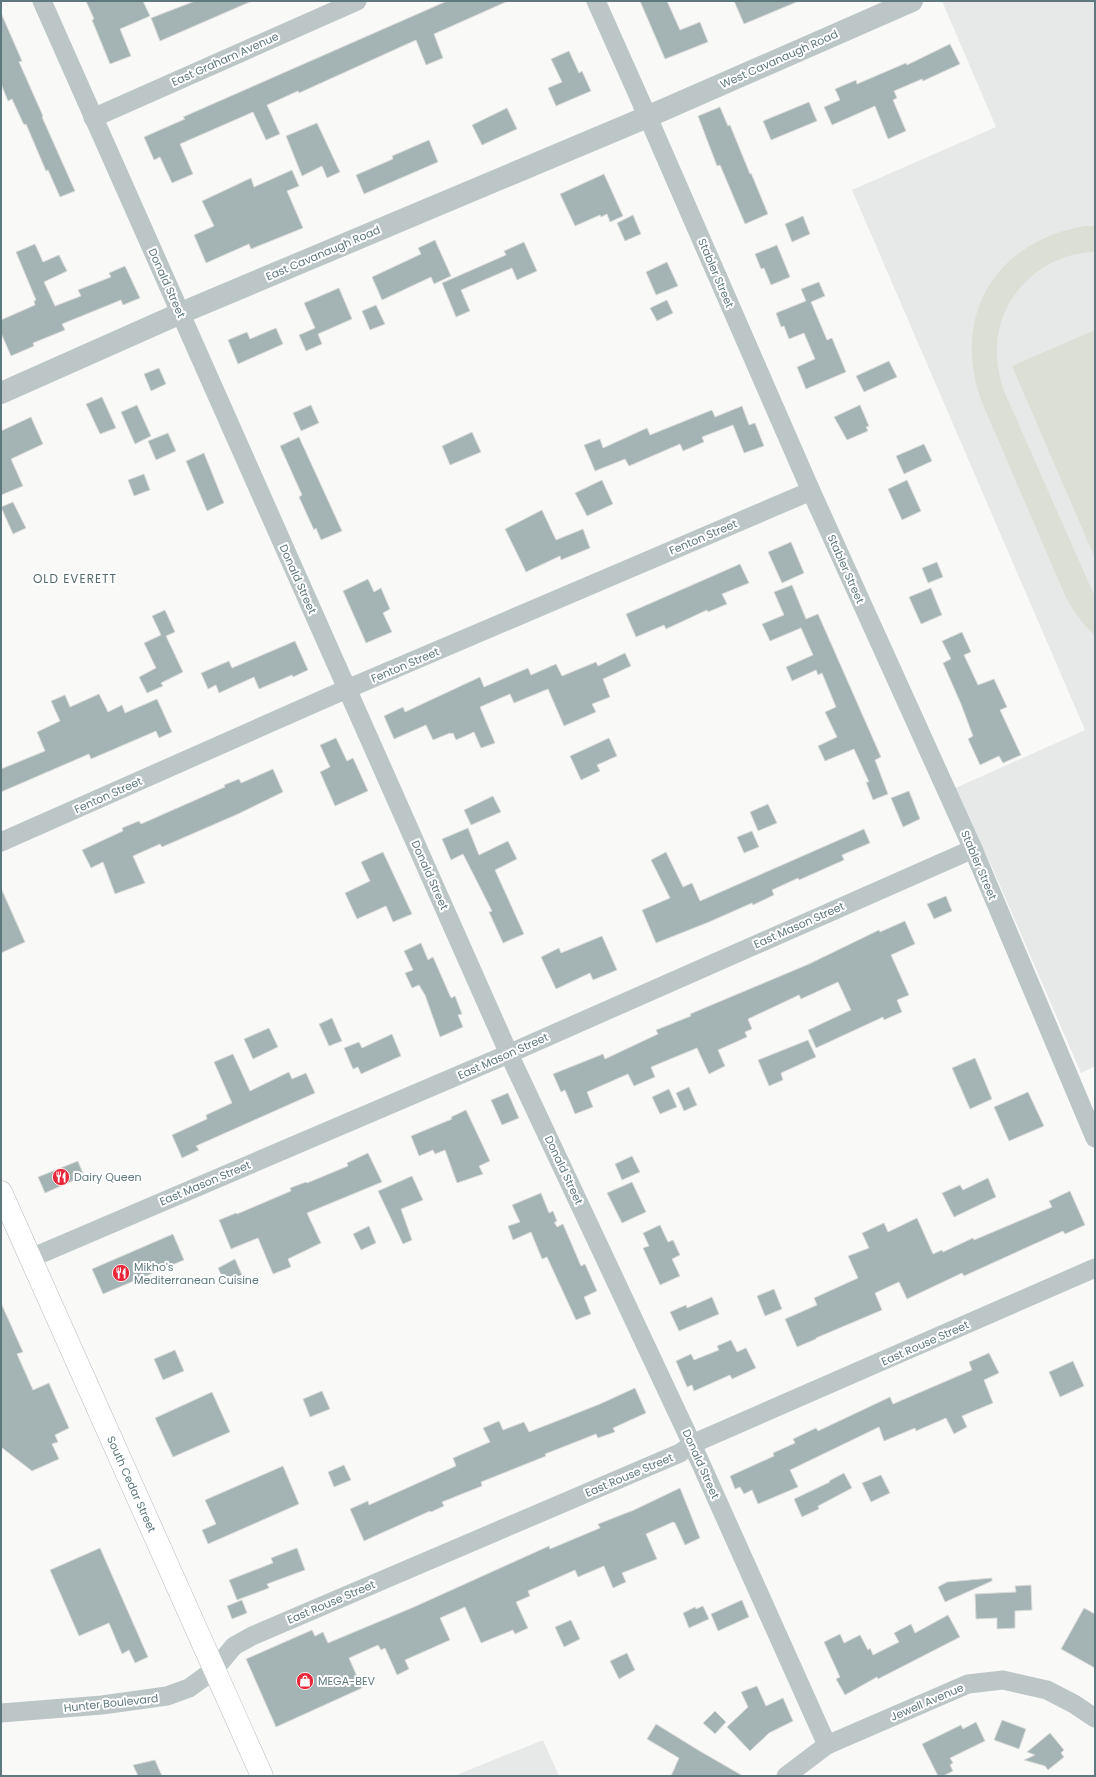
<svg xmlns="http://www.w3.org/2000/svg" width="1096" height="1777" font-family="Poppins,sans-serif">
	<rect width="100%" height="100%" fill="#f9f9f7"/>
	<g fill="#e7e9e8">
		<path d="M942,1h153v1065l-14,7 -89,-206 -41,-77 134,-60 -233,-540 144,-63z"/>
		<path d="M543,1740l16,36h-105z"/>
	</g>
	<g fill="#dcdfd6">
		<path d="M1085,226h10v26c-51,1 -96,42 -98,94 -1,16 2,30 7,45l91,206v39c-13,-13 -23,-26 -31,-43l-83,-193c-30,-85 15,-159 104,-174z"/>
		<path d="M1095,330v228l-83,-192z"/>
	</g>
	<g fill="#a4b4b5" stroke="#dbdbd9">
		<path d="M86,1h57l7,15 -30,13 11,27 -21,8 -18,-44 2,-1z"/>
		<path d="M195,1h57l-92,40 -9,-23z"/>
		<path d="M447,1h61l-74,33 9,24 -17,7 -10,-25 -117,53 -1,-2 -31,14 13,29 -14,6 -13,-28 -73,32 13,30 -21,9 -12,-26 -6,3 -10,-23 41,-18 -2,-2z"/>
		<path d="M640,1h27l13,29 20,-8 8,20 -43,17z"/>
		<path d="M734,1h65l-55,23z"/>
		<path d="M1,13l21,48 -3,1 24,54 -1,1 33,74 -15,6 -12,-27 -2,1 -20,-47 -2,1 -12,-26 -4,2 -7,-17z"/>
		<path d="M950,44l10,20 -37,17 -1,-2 -28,12 3,7 -4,2 13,31 -18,8 -13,-33 -43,19 -8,-18 16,-7 -5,-11 21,-9 1,4 49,-21 1,2z"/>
		<path d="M569,51l10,22 3,-2 9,20 -35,15 -8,-18 14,-6 -11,-23z"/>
		<path d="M809,102l8,19 -46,19 -8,-19z"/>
		<path d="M720,107l8,19 2,-1 20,49 1,-1 17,41 -23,10 -25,-59 -3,1 -19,-50z"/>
		<path d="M507,108l10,21 -35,16 -10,-20z"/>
		<path d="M317,123l23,49 -13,6 -5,-12 -20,10 -16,-40z"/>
		<path d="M429,140l9,22 -74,32 -8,-19 37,-16 -1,-3z"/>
		<path d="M292,170l7,16 -12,5 16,37 -52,21 -2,-5 -43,19 -12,-28 20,-9 -12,-25 49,-23 3,9z"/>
		<path d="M604,174l19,42 -13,6 -3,-8 -6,3 -1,-2 -25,11 -15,-32z"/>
		<path d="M633,215l8,19 -16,7 -8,-18z"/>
		<path d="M803,216l7,18 -18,8 -7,-18z"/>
		<path d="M435,240l16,36 -17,8 -3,-7 -49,23 -10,-23 49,-23 -3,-6z"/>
		<path d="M524,242l13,29 -20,9 -5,-12 -51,22 9,21 -14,6 -14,-34 64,-28 -2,-4z"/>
		<path d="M35,244l8,18 16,-7 8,16 -23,11 11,24 26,-10 -3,-6 33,-13 -2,-4 16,-7 15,32 -17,7 -2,-5 -59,24 3,6 -32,13 1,3 -23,10 -10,-23v-13l34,-15 -1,-4 2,-1 -20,-48z"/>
		<path d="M777,245l13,32 -19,8 -7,-17 -3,1 -6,-15z"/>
		<path d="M667,262l11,24 -22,9 -10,-23z"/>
		<path d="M819,282l6,14 -14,6 16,38 5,-2 14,34 -40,17 -9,-22 18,-8 -11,-26 -15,6 -5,-13 -3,1 -5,-14 30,-12 -5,-12z"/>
		<path d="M339,288l13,31 -34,15 4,10 -16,7 -7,-16 16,-7 -11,-25z"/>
		<path d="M667,300l6,13 -16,8 -7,-13z"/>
		<path d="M376,305l9,19 -15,6 -8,-19z"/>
		<path d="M276,328l7,16 -45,20 -10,-24 19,-8 3,7z"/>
		<path d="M889,361l8,16 -33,15 -8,-16z"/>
		<path d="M159,368l7,16 -15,7 -7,-17z"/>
		<path d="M102,397l14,31 -16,6 -14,-30z"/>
		<path d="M137,405l14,31 -16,8 -14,-32z"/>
		<path d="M311,405l8,18 -18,8 -8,-18z"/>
		<path d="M860,405l9,21 -3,1 2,4 -21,9 -13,-23z"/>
		<path d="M742,406l7,19 6,-2 9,23 -20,7 -11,-28 -31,12 2,5 -21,9 -3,-7 -51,22 -4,-7 -30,12 -11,-26 16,-6 3,9 44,-20 3,7 62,-25 3,7z"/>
		<path d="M31,417l12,27 -32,15 12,27 -22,9v-64z"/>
		<path d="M472,432l9,20 -31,13 -8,-19z"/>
		<path d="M168,433l8,18 -20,9 -8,-19z"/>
		<path d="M299,437l43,94 -21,9 -5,-12 -2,2 -15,-33 3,-2 -22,-49z"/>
		<path d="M924,444l8,17 -28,13 -8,-18z"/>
		<path d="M204,453l20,50 -17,8 -21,-50z"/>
		<path d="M144,474l6,16 -16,6 -6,-16z"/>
		<path d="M602,480l11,24 -26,12 -12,-23z"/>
		<path d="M907,480l14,31 -19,9 -14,-31z"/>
		<path d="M13,502l13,26 -13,6 -12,-27z"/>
		<path d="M542,510l14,30 27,-11 7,19 -29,12 -1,-4 -34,16 -21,-43z"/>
		<path d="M791,542l13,31 -22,10 -14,-31z"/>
		<path d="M937,562l6,15 -15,6 -6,-15z"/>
		<path d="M740,564l9,19 -27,11 5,10 -19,8 -1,-2 -41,19 -2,-4 -28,12 -10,-23z"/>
		<path d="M368,579l6,13 7,-4 9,21 -7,4 9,19 -26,11 -23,-52z"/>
		<path d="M792,585l14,34 12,-5 63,143 -6,3 13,34 -15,6 -7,-18h3l-15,-33 -29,12 -7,-15 19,-9 -12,-25 11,-5 -14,-34 -4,2 -2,-5 -24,11 -6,-14 27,-12 -12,-27 -31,13 -8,-17 22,-9 -10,-23z"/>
		<path d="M931,588l11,27 -21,9 -12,-27z"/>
		<path d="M165,610l10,22 -9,4 17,36 -22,11 2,3 -16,7 -8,-16 17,-9 -12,-25 17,-8 -9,-19z"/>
		<path d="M962,632l9,20 -7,3 14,30 16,-6 13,28 -7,3 21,45 -18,8 -4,-7 -19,9 -12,-26 5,-3 -12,-32 -18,-41 8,-4 -9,-18z"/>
		<path d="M295,641l13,29 -15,7 -1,-2 -33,14 -5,-12 -35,16 -3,-8 -8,4 -7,-16 28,-12 3,7z"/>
		<path d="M625,653l6,13 -28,13 7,18 -18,7 4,8 -32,14 -16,-37 -34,14 -4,-9 -30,13 15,36 -14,5 -7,-16 -18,8 -3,-7 -3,1v-1l-17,7 -7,-15 -32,14 -10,-23 19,-9 2,5 75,-35 4,10 44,-19 3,7 25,-11 6,12 34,-14 2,4z"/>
		<path d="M99,694l9,18 14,-7 3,8 32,-14 15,33 -13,6 -3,-7 -65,28 -2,-5 -88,38v-23l44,-18 -8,-19 23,-11 -9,-20 14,-6 5,12z"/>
		<path d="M336,738l11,23 6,-3 15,33 -33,15 -15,-34 10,-5 -10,-22z"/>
		<path d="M609,738l8,18 -20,9 3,6 -19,9 -11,-24z"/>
		<path d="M273,769l10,23 -45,22 -76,33 -2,-3 -27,12 12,27 -30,11 -12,-32 -12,6 -9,-18 41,-19 -1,-3 17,-7 2,3 84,-37 -1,-2 15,-6 2,4z"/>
		<path d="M909,791l11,28 -17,8 -12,-29z"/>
		<path d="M493,796l8,16 -30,13 -7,-15z"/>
		<path d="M768,804l9,19 -19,8 -8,-19z"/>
		<path d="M468,828l11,27 29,-14 9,18 -22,11 29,64 -21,9 -14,-31 3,-1 -29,-57 -12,6 -9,-21z"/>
		<path d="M864,829l6,14 -28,12 2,5 -45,20 -1,-2 -26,12 2,5 -21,10 -1,-2 -43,19 -53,21 -14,-33 28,-12 -19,-38 15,-8 17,35 9,-4 8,18z"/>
		<path d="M752,831l7,16 -15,6 -7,-16z"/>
		<path d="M383,852l29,62 -19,8 -7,-16 -29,13 -12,-26 25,-12 -9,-19z"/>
		<path d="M1,888l24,54 -24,11z"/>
		<path d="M946,896l6,15 -18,8 -7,-15z"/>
		<path d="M905,921l10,23 -24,11 18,40 -12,5 5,12 -18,8 -1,-3 -67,31 -8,-18 43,-20 -13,-28 -37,17 -2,-4 -51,24 4,10 -7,3 2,5 -29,13 7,16 -16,8 -12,-26 -46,19 4,10 -21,9 -6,-12 -41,18 6,15 -18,7 -10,-24 -4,2 -8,-18 50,-20 2,5 53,-25 -2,-4 35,-14 -1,-2 119,-50 70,-34 1,2z"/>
		<path d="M602,936l15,34 -24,10 -3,-7 -34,16 -15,-32 18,-9 2,5z"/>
		<path d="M421,943l7,17 5,-3 18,41 4,-2 7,18 -4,1 5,12 -23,10 -15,-42 -6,-10 -7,3 -7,-15 8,-3 -9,-19z"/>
		<path d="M332,1018l10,23 -13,5 -10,-22z"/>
		<path d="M269,1028l9,19 -25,12 -9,-20z"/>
		<path d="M392,1034l9,22 -40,18 -3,-7 -5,2 -9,-21 15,-6 3,6z"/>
		<path d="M808,1040l8,17 -35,16 2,7 -14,6 -11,-26z"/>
		<path d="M233,1054l17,37 39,-19 3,7 14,-6 9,20 -119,53 3,4 -17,8 -10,-23 35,-16 -1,-4 26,-12 -18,-41z"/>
		<path d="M975,1058l17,41 -22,10 -18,-41z"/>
		<path d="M689,1087l8,18 -13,6 -8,-18z"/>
		<path d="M669,1089l8,18 -17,7 -8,-17z"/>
		<path d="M1028,1092l16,34 -35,15 -15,-34z"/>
		<path d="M508,1093l11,25 -17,7 -11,-25z"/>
		<path d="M466,1110l24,51 -11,5 4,8 -26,9 -12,-33 -10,4 -2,-4 -14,6 -8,-20 41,-17 -1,-2z"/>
		<path d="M368,1153l14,29 -75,31 14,30 -33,16 3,8 -18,7 -15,-36 -27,11 -12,-29 17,-7 1,1 54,-23 -1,-3 16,-6 1,1 41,-17 -1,-3z"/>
		<path d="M632,1156l8,16 -18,8 -7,-16z"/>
		<path d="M78,1161l6,15 -39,17 -7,-16z"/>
		<path d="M412,1176l11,24 -22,9 11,31 -9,4 -25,-53z"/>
		<path d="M988,1178l8,19 -42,20 -12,-24 18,-8 3,5z"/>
		<path d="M632,1182l14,30 -24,11 -15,-30z"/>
		<path d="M1070,1191l15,34 -20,9 -2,-3 -99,45 -2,-3 -55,26 -8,-17 -24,11 7,17 -66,28v1l-19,8 -12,-28 32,-14 -3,-7 44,-20 -10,-22 21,-8 -7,-15 22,-10 4,9 29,-14 16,36 9,-4 1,2 30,-14 1,2 78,-33 -3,-6z"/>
		<path d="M541,1193l8,20 4,-2 4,10 -3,2h1l2,4 6,-3 18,42 4,-2 12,27 -13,6 7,17 -15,6 -29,-63 -5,2 -11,-27 -18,8 -5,-14 12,-4 -8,-17z"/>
		<path d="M660,1225l8,17 5,-2 7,15 -8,4 8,17 -20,9 -17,-37 6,-2 -6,-13z"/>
		<path d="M369,1226l7,17 -15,7 -8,-16z"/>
		<path d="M173,1234l11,26 -81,34 -11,-25z"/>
		<path d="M235,1259l7,16 -17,8 -7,-15z"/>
		<path d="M774,1289l8,20 -17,7 -8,-20z"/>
		<path d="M712,1297l7,17 -40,17 -9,-19 16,-7 1,3z"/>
		<path d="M1,1303l22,49 -6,2 16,36 16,-7 20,45 -14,7 3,7 -6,2 7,15 -27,12 -31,-24z"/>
		<path d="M731,1340l6,12 9,-4 10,20 -24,11 -2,-4 -36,16 -2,-6 -5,2 -11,-26 15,-7 3,6 25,-10 -2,-4z"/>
		<path d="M175,1350l9,21 -21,9 -9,-21z"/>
		<path d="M989,1353l10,20 -15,7 9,23 -31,13 5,11 -13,7 -8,-16 -30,13 -1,-3 -31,13 -5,-14 -89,43 8,17 -40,17 -6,-14 -8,4 -4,-7 -5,2 -5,-13 44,-20 -1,-3 22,-10 -2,-4 23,-11 2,3 72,-34 3,7 79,-34 -3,-8z"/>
		<path d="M1073,1361l11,25 -24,11 -11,-25z"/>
		<path d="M635,1388l11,25 -33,15 2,4 -17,6 -2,-4 -51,20 1,2 -65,26 1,4 -40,16 2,4 -13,6 -1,-1 -66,30 -14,-32 18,-8 1,4 87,-39 -3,-8 37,-16 -7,-14 16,-7 4,9 21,-8 5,10 71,-28z"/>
		<path d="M322,1391l8,18 -20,8 -7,-18z"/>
		<path d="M212,1392l18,40 -57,25 -18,-39z"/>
		<path d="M344,1465l7,15 -17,7 -6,-15z"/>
		<path d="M283,1466l16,38 -91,40 -6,-14 14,-6 -11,-24z"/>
		<path d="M844,1473l8,15 -34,18 1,3 -17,8 -8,-18 36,-17 -1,-1z"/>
		<path d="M881,1475l9,18 -19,9 -9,-19z"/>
		<path d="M680,1488l20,50 -15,7 -10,-22 -2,-1 -27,12 11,25 -35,14 4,9 -13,6 -9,-22 -26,11 -3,-7 -47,21 2,5 -14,6 12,26 -13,6 -2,-4 -32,13 -16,-36 -25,11 10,22 -45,20 4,9 -12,6 -12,-27 -4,2 -3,-5 -29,13 13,30 -86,39 -30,-68 66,-29 3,6 8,-4 5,11 86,-36 135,-61 1,3 50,-21 -2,-4 36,-14z"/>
		<path d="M100,1548l48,109 -13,6 -6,-13 -7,4 -13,-31 -30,13 -29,-66z"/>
		<path d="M297,1548l8,22 -38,14 2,4 -32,12 -8,-20 44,-17 -2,-5z"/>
		<path d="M992,1578v3l-47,21 -7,-15 9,-5z"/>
		<path d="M1031,1585l1,25 -17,1v17l-18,1v-11l-21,1 -1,-25 41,-2 -1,-6z"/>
		<path d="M242,1600l5,13 -15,6 -5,-13z"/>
		<path d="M742,1600l7,17 -31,14 -7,-17z"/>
		<path d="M703,1606l6,13 -20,9 -6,-15 12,-6 1,2z"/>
		<path d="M1084,1608l11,6v54l-34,-19z"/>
		<path d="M948,1615l12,22 -82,42 -1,-2 -32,18 -9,-16 4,-2 -16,-35 16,-8 4,9 16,-8 8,15 2,-2 3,7 26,-13 -5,-9 17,-9 4,9z"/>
		<path d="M571,1620l9,19 -16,8 -9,-20z"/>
		<path d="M627,1653l8,17 -16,9 -9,-18z"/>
		<path d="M757,1686l9,20 17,-8 10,23 -24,12 -19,18 -23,-24 21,-20 -7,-15z"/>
		<path d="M715,1711l11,11 -11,12 -12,-11z"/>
		<path d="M1002,1720l24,9 -7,20 -25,-9z"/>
		<path d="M976,1722l9,19 -35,17 3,5 -3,2 3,6 -10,5h-5l-16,-32 39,-19 2,4z"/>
		<path d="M656,1724l42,26 45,26h-72l8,-18 -32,-19z"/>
		<path d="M1050,1733l14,17 -3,3 3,4 -16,13 -3,-4 -21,-6 11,-5 -8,-3z"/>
		<path d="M155,1760l7,16h-24l-5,-11z"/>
	</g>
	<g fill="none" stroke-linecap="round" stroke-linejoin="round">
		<defs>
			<g id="primary">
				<path id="s1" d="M1,1192l261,584"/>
			</g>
		</defs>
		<use href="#primary" stroke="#b3bcbe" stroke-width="23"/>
		<g stroke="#bdc6c7" stroke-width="19">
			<path d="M42,1l467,1053 183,390 135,301"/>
			<path d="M596,1l58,130 157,360 162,358 122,289"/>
			<path d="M93,118l264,-117"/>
			<path d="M1,842l332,-147 478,-204"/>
			<path d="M31,1258l468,-200 474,-209"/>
			<path d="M1,1713l101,-8 65,-9 22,-8 25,-18 20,-24 18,-10 428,-183 12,-9 403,-176"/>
			<path d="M786,1776l41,-31 141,-61 35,-4 44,10 27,14 21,14"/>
		</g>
		<path stroke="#bdc6c7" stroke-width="22" d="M1,393l180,-80 466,-196 265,-116"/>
		<use href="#primary" stroke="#fff" stroke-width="22"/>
	</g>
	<defs>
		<symbol id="restaurant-disc" viewBox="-11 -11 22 22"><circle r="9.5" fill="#e9273a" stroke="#fff"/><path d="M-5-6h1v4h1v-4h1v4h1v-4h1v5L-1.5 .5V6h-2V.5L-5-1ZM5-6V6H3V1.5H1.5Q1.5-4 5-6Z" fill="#fff"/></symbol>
		<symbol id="shop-disc" viewBox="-11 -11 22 22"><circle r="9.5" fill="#e9273a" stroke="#fff"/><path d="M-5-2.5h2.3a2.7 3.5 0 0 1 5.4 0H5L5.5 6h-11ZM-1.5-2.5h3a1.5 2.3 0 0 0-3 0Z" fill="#fff"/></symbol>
	</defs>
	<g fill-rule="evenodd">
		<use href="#restaurant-disc" x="51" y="1167" width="20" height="20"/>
		<use href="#restaurant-disc" x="111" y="1263" width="20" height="20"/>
		<use href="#shop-disc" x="295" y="1671" width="20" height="20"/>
	</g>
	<g text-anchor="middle" stroke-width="4" stroke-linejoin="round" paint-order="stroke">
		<g font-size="11" fill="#5e797d" stroke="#fff">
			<text transform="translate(225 59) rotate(-24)" y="4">East Graham Avenue</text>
			<text transform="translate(779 59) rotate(-24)" y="4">West Cavanaugh Road</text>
			<text transform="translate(323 253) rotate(-23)" y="4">East Cavanaugh Road</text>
			<text transform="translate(716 273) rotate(67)" y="4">Stabler Street</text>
			<text transform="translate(167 283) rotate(66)" y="4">Donald Street</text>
			<text transform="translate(703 537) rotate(-23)" y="4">Fenton Street</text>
			<text transform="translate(846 569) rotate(66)" y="4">Stabler Street</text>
			<text transform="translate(298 579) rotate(66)" y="4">Donald Street</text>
			<text transform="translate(405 665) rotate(-23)" y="4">Fenton Street</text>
			<text transform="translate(108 795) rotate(-24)" y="4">Fenton Street</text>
			<text transform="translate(979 865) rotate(67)" y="4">Stabler Street</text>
			<text transform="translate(430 875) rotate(66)" y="4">Donald Street</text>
			<text transform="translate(799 925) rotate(-24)" y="4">East Mason Street</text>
			<text transform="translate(503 1056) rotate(-24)" y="4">East Mason Street</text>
			<text transform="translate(564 1170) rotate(65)" y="4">Donald Street</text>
			<text transform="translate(205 1183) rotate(-23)" y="4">East Mason Street</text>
			<text transform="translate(925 1343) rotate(-24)" y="4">East Rouse Street</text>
			<text transform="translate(701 1464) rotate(66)" y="4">Donald Street</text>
			<text transform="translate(629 1475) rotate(-23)" y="4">East Rouse Street</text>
			<text dy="4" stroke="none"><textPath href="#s1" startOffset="320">South Cedar Street</textPath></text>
			<text transform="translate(331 1602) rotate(-23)" y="4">East Rouse Street</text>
			<text transform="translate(927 1702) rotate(-23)" y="4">Jewell Avenue</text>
			<text transform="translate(111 1703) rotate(-6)" y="4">Hunter Boulevard</text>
		</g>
		<g font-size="11" fill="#5e797d" stroke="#fff" text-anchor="start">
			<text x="74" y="1181">Dairy Queen</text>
			<text x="134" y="1271">Mikho's<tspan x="134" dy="13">Mediterranean Cuisine</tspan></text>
			<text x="318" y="1685">MEGA-BEV</text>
		</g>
		<g font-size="12" letter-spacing="1" fill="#566b6e" stroke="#fff">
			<text x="75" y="583">OLD EVERETT</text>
		</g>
	</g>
	<rect width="1096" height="1777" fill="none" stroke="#5e797d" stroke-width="4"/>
</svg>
